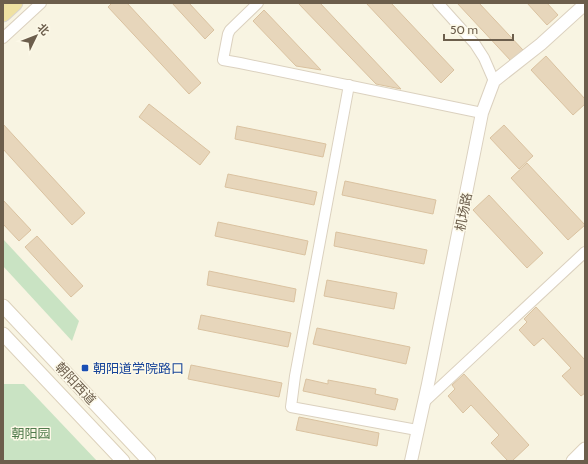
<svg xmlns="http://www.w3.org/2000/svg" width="588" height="464" font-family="Cabin,'Noto Sans SC',sans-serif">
	<rect width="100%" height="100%" fill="#f8f4e2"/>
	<g fill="#c9e3c3">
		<path d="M3,239l76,82 -7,20 -69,-75z"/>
		<path d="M3,384h21l73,77h-94z"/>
	</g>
	<g fill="#e7d6bb" stroke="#dac2a0">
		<path d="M112,3h15l74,80 -12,11 -81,-87z"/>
		<path d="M172,3h17l25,27 -9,9z"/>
		<path d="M298,3h22l81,86 -25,-5z"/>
		<path d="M366,3h25l63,67 -13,13z"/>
		<path d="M457,3h22l44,47 -12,11z"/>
		<path d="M527,3h20l11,12 -11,10z"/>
		<path d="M264,10l57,60 -25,-4 -43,-45z"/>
		<path d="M546,56l39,43v5l-12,11 -42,-45z"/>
		<path d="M149,104l61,48 -10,13 -61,-48z"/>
		<path d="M3,124l82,89 -13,12 -69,-76z"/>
		<path d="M504,125l29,31 -14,13 -29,-31z"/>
		<path d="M237,126l89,18 -3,13 -88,-18z"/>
		<path d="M527,163l58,62 -17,15 -57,-62z"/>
		<path d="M228,174l89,18 -3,13 -89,-18z"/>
		<path d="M345,181l91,19 -3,14 -91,-19z"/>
		<path d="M489,195l54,58 -16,15 -54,-58z"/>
		<path d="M3,200l28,30 -12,11 -16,-17z"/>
		<path d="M218,222l90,19 -3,14 -90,-19z"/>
		<path d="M336,232l91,18 -3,14 -90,-18z"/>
		<path d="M37,236l46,50 -12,11 -46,-50z"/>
		<path d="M209,271l87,18 -2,13 -87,-17z"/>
		<path d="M327,280l70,13 -3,16 -70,-13z"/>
		<path d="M536,307l49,53v33l-4,3 -19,-20 9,-8 -28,-30 -9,8 -15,-16 8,-8 -3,-3z"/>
		<path d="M201,315l90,18 -3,14 -90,-18z"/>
		<path d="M317,328l93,19 -4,17 -93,-20z"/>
		<path d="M191,365l91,18 -3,14 -91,-18z"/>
		<path d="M464,374l65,71 -17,16h-4l-17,-18 8,-8 -28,-30 -8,8 -15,-17 7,-7 -3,-4z"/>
		<path d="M306,379l22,5v-4l48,9 -1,5 23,5 -3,11 -92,-19z"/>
		<path d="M299,417l80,16 -2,13 -81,-16z"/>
	</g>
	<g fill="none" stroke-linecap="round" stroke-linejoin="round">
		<defs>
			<g id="minor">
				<path d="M258,3l-28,27 -2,4 -5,26 17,3 242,50"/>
				<path d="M438,3l37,41 9,14 10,23"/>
				<path d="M3,38l38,-35"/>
				<path d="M349,85l-54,291 -4,31 126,23"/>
				<path d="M424,402l161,-150"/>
			</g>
			<path id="tertiary" d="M411,461l17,-77 54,-271 12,-32 47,-37 44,-40"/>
			<g id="secondary">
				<path d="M3,306l146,155"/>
				<path d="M3,334l120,127"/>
				<path d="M573,461l12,-12"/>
			</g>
			<path id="primary" d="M3,14l12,-11"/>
		</defs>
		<use href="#minor" stroke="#dbd1bf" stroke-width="12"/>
		<use href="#tertiary" stroke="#dbd1bf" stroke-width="14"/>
		<use href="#secondary" stroke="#dcd1bb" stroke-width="15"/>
		<use href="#primary" stroke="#d9d5d0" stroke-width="17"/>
		<use href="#minor" stroke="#fff" stroke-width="10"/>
		<use href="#tertiary" stroke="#fff" stroke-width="12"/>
		<use href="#secondary" stroke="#fff" stroke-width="13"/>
		<use href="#primary" stroke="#efe1a2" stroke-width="15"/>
	</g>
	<rect fill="#1a4fb4" stroke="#fcf8e7" stroke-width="1.5" x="81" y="364" width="8" height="8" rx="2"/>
	<g text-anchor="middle" stroke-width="3" stroke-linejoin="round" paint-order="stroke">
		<g font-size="13" fill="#6c5e4c" stroke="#fcf8e7">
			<text transform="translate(463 212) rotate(-79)" y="5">机场路</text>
			<text transform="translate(76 383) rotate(47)" y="5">朝阳西道</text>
		</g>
		<g font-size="13" fill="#164399" stroke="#fcf8e7" text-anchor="start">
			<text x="93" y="373">朝阳道学院路口</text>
		</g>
		<g font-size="13" fill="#507b4c" stroke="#fcf8e7">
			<text x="31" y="438">朝阳园</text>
		</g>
	</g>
	<rect width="588" height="464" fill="none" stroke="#6c5e4c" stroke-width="8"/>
	<g transform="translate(36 36) rotate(47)" stroke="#fcf8e7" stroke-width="3" paint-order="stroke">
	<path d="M0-3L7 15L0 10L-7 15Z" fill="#6c5e4c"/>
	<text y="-6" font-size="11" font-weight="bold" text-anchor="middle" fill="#6c5e4c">北</text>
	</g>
	<path d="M444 34v6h69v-6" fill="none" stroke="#6c5e4c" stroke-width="2"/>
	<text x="450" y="34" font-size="12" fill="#6c5e4c" stroke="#fcf8e7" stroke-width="3" paint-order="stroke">50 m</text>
</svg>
